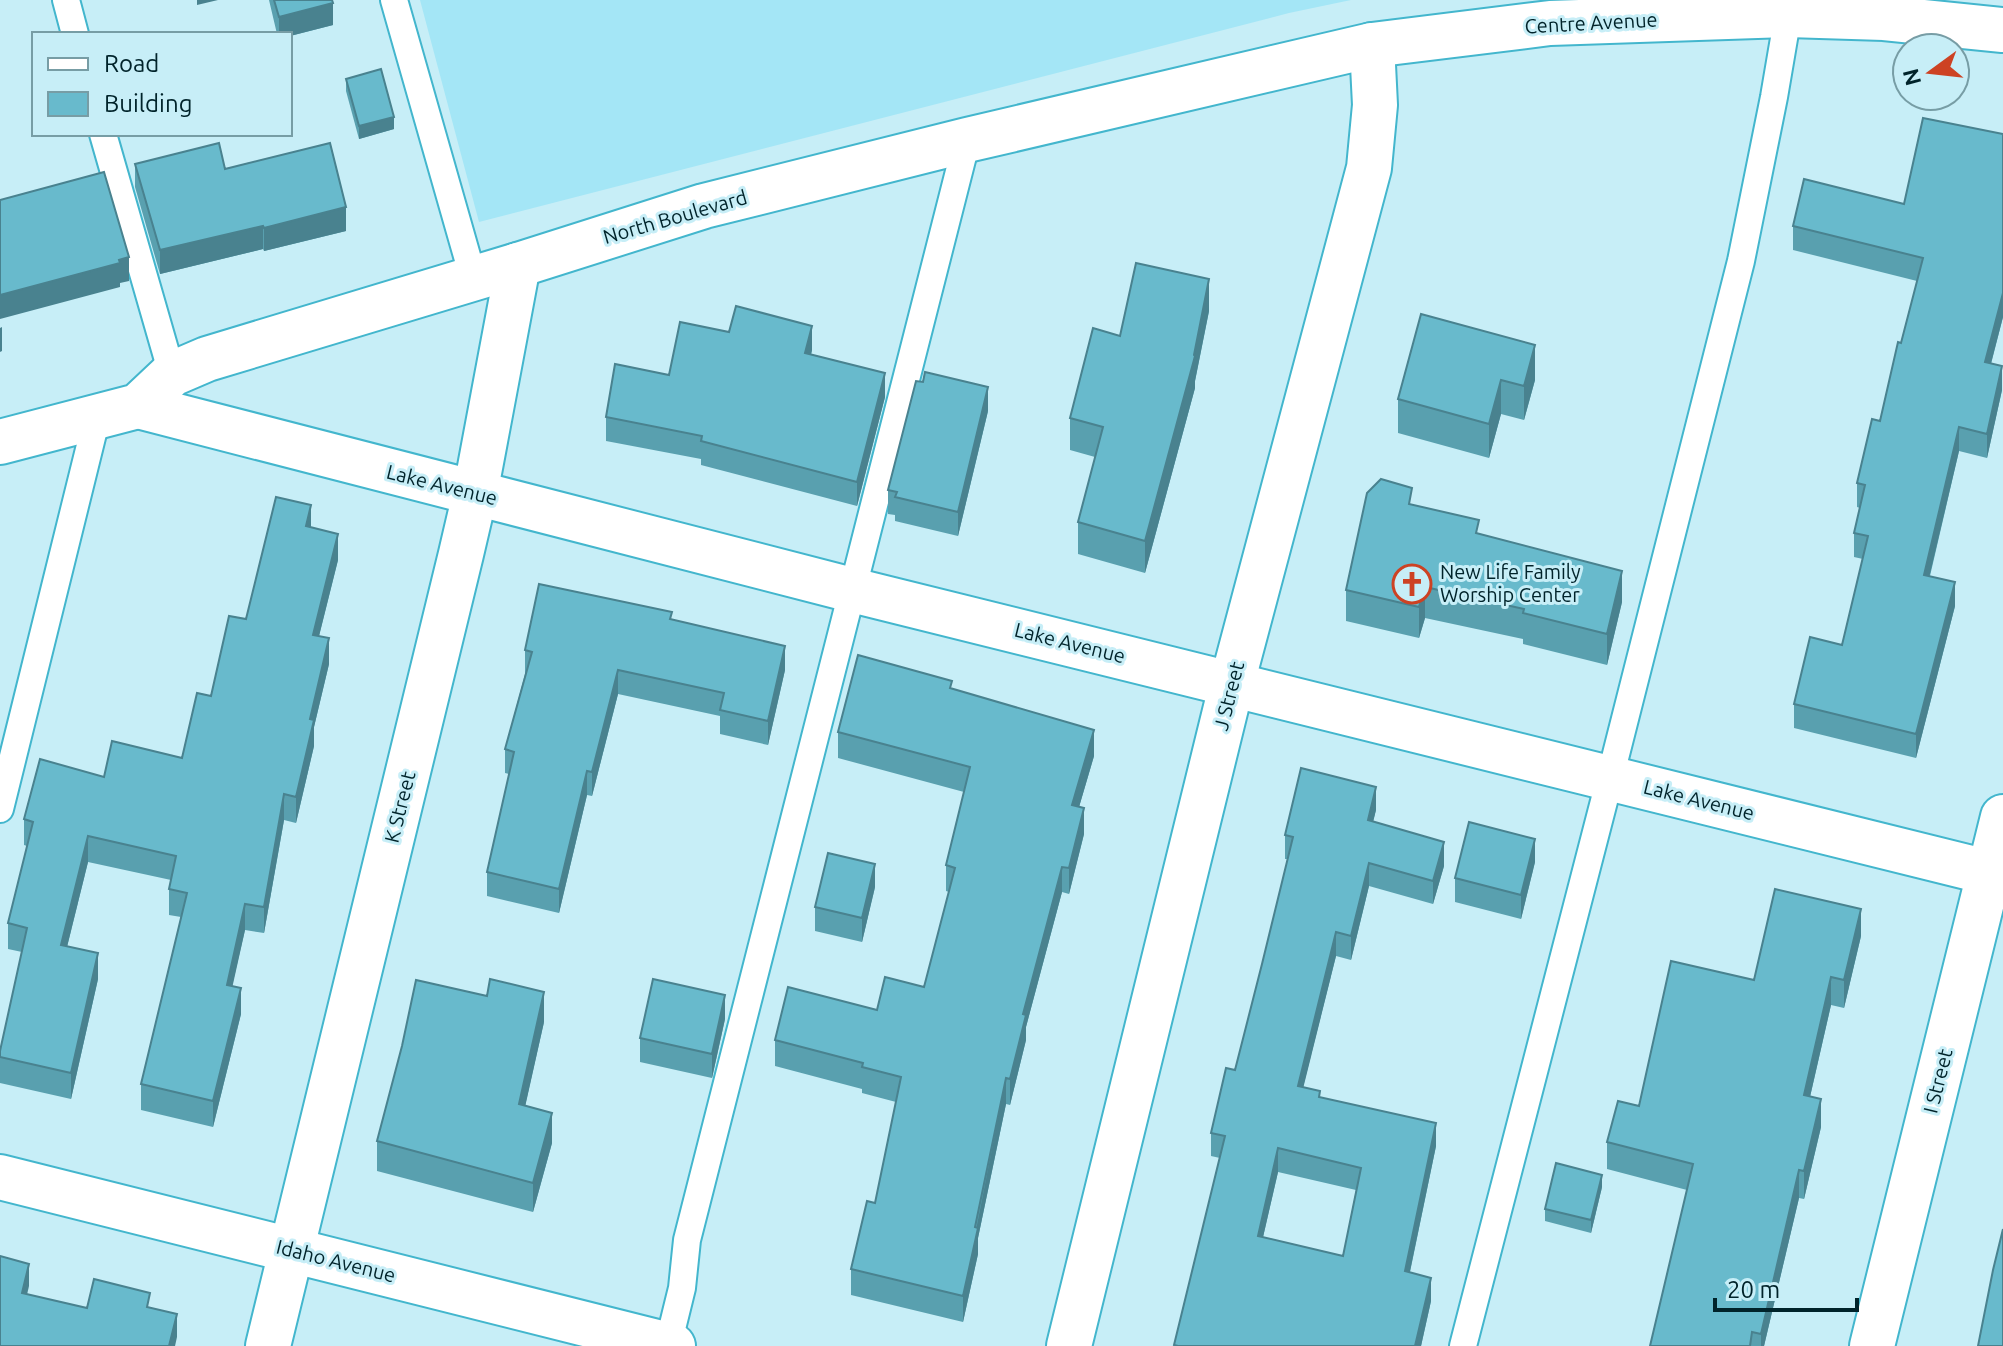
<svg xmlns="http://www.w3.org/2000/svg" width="2003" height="1346" font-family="Ubuntu,sans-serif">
	<rect width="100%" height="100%" fill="#c7eef7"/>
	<path fill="#a4e6f6" d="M420,0h931l-62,13 -810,209z"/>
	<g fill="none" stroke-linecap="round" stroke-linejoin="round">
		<defs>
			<g id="lane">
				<path d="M66,0l9,34"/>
				<path d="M394,0l79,277"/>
				<path d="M103,134l69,240"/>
				<path d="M0,809l97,-392"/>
				<path d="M668,1345l14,-57 5,-48 280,-1100"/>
				<path d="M1463,1346l147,-568 131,-517 33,-164 14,-82"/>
			</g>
			<g id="street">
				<path d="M138,406l714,184 1151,286"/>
				<path d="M0,442l138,-36 34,-32 35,-15 311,-94 186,-59 263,-66 405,-95 178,-22 238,-8 96,3 119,12"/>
				<path d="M0,1177l673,169"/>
				<path d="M268,1346l193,-792 14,-60 43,-229"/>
				<path d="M1069,1346l163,-663 137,-515 6,-63 -3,-60"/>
				<path d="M1872,1346l131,-529"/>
			</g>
		</defs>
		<use href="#lane" stroke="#43b6cd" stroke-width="30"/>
		<use href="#street" stroke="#43b6cd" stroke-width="48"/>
		<use href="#lane" stroke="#fff" stroke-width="26"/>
		<use href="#street" stroke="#fff" stroke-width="44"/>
	</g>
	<g fill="#59a0af" fill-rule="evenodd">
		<path d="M269,0h63l1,25 -43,11v-2h-13z"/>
		<path d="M346,79l48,50 -35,10 -13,-48z"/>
		<path d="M2003,134v183l-12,47 11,26 -15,68 -28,-7 -29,125 25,30 -39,152 -122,-30v-24l48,-59 21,-86 -9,-2v-24l6,-25 -3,-1v-24l23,-62 37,-140 -124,-31v-24l111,-22z"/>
		<path d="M135,164l90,5 121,62 -82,20 -1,-2 -103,25 -25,-87z"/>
		<path d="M1209,311l-14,70v7l-50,185 -67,-19v-32l17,-65 -25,-7v-32l50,-82z"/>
		<path d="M1421,314l114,66 -11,40 -23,-6 -12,44 -91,-25v-34z"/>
		<path d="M812,350l-1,5 74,42 -28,109 -156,-41v-6l-95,-18v-24l63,-42z"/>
		<path d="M988,411l-30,125 -63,-15v-6l-7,-1v-24z"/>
		<path d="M1412,505l67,29 143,68 -15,63 -84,-21v-5l-98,-21 -6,20 -73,-17v-31z"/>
		<path d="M311,527l27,33 -19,76 10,28 -15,63v19l-18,77 -12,-3 -20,113 -19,-3 -13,56 9,28 -28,113 -72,-17v-26l40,-167 -12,-2v-26l2,-9 -83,-18 -21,85 31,32 -27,120 -71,-16v-32l22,-99 -14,-3v-26l19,-77 -3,-1v-26l80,-42 78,-19 64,-139z"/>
		<path d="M672,620l113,50 -17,75 -48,-11v-18l-102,-22 -26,102 -5,-1 -28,118 -72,-17v-24l22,-98 -4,-1v-24l20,-75v-24z"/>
		<path d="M952,689l142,67 -15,51 5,27 -15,60 -7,-2 -36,135v13l-16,65 -4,-1 -28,134v16l-15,68 -112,-27v-26l24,-66 21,-101 -34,-9v-4l-87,-23v-26l102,-30 47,-23 25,-95 -3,-1v-26l18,-73 -126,-34v-26z"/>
		<path d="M1376,810l-3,11 71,45 -11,38 -64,-18 -18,74 -15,-4 -33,131 17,11 116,48 -26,126 21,29 -10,45h-247l46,-188 -9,-2v-23l24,-63 27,-106 26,-105h-3v-24zM1278,1172l78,18 -13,66 -80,-19z"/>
		<path d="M1535,862l-14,57 -66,-17v-24z"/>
		<path d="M875,887l-13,55 -47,-11v-24z"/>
		<path d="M1861,936l-17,72 -13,-3 -21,92 11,30 -17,72 -5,-1 -35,148h-114l37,-156 -80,-21v-27l147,-162z"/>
		<path d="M725,1019l-13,59 -72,-16v-24z"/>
		<path d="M544,1022l-19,84 27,37 -19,69 -156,-41v-30z"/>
		<path d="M1602,1187l-11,46 -46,-12v-12z"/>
	</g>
	<g fill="#49828f">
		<path d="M197,0h21l-21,5z"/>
		<path d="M333,3v22l-43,11v-2h-11v-17z"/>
		<path d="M394,117v12l-35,10v-13z"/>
		<path d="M346,207v24l-82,20v-23z"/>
		<path d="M263,226v23l-103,25v-24z"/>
		<path d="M129,257v24l-9,2v4l-120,32v-24z"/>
		<path d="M1209,279v32l-14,70v7l-50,185v-32l49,-186z"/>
		<path d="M2003,293v24l-18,69v-24z"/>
		<path d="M812,326v24l-7,27v-24z"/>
		<path d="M2,327v24l-2,1v-24z"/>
		<path d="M1535,345v35l-11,40v-34z"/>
		<path d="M2002,366v24l-15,68v-24z"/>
		<path d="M885,373v24l-28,109v-24z"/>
		<path d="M1501,380v34l-12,44v-34z"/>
		<path d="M988,387v24l-30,125v-24z"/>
		<path d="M1959,427v24l-35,148v-24z"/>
		<path d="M311,505v26l-5,-5z"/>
		<path d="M338,534v26l-25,100v-25z"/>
		<path d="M1622,571v31l-15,63v-31z"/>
		<path d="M1955,582v24l-39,152v-24z"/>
		<path d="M1425,587v31l-6,20v-31z"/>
		<path d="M329,638v26l-15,63v19l-18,77v-26l14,-78z"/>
		<path d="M785,646v24l-17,75v-24z"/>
		<path d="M618,670v24l-26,102v-24z"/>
		<path d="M1094,730v26l-22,75v-26z"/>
		<path d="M587,771v24l-28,118v-24z"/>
		<path d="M1376,787v23l-8,33v-23z"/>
		<path d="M284,794v26l-20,113v-26z"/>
		<path d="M1084,808v26l-15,60v-26z"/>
		<path d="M88,836v26l-27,109v-26z"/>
		<path d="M1535,839v23l-14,57v-24z"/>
		<path d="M1444,842v24l-11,38v-23z"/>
		<path d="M1369,863v23l-18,74v-24z"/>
		<path d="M875,864v23l-13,55v-24z"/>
		<path d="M1062,867v25l-36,135v13l-16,65v-26l13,-65z"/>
		<path d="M245,904v26l-18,81v-26z"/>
		<path d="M1861,909v27l-17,72v-28z"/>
		<path d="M1336,932v24l-38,153v-23z"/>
		<path d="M98,953v26l-27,120v-26z"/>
		<path d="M1831,977v28l-27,118v-28z"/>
		<path d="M241,988v26l-28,113v-26z"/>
		<path d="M544,992v30l-25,112v-30z"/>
		<path d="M725,995v24l-13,59v-24z"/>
		<path d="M1006,1078v26l-28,134v16l-15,68v-26z"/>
		<path d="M1821,1099v28l-17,72v-28z"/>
		<path d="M552,1113v30l-19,69v-29z"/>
		<path d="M1436,1123v23l-31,149v-24z"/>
		<path d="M1278,1148v24l-20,87v-23z"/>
		<path d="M1799,1170v28l-35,148h-3v-12z"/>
		<path d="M1602,1175v12l-11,46v-13z"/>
		<path d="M29,1264v22l-7,30v-23z"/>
		<path d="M1431,1278v23l-10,45h-6z"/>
		<path d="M177,1314v23l-2,9h-6z"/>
	</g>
	<g fill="#68bacc" stroke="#49828f" stroke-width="2" fill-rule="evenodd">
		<path d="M274,0h58l1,3 -54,14z"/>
		<path d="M381,69l13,48 -35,9 -13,-47z"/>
		<path d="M1923,118l80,16v159l-18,69 17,4 -15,68 -28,-7 -35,148 31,7 -39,152 -122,-30 16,-67 32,8 26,-109 -14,-3 11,-48 -8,-2 15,-64 8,2 18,-79 3,1 22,-85 -130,-32 11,-47 100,25z"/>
		<path d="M219,143l6,26 105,-26 16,64 -82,21 -1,-2 -103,24 -25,-86z"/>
		<path d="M104,172l25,85 -10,3 1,3 -120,32v-95z"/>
		<path d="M1136,263l73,16 -15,76 1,1 -50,185 -67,-19 25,-95 -33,-9 23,-90 27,8z"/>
		<path d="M736,306l76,20 -7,27 80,20 -28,109 -156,-41 1,-5 -96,-19 9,-53 54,11 11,-53 49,10z"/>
		<path d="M1421,314l114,31 -11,41 -23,-6 -12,44 -91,-25z"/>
		<path d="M925,372l63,15 -30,125 -63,-15 2,-5 -9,-2 28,-109 7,1z"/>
		<path d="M1381,479l31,9 -3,16 70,16 -3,13 146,38 -15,63 -84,-21 1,-4 -99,-22 -6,20 -73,-17 21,-97z"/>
		<path d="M276,497l35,8 -5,21 32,8 -25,101 16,3 -19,81 4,1 -18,77 -12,-3 -20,113 -19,-3 -18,81 14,3 -28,113 -72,-17 46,-191 -18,-4 7,-33 -88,-20 -27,109 37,8 -27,120 -71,-16v-6l27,-123 -19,-5 25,-101 -9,-3 16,-60 64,18 8,-36 70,17 15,-65 14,3 18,-80 17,3z"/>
		<path d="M539,584l133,28 -2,7 115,27 -17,75 -48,-11 4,-17 -106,-23 -26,102 -5,-1 -28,118 -72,-17 27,-120 -9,-3 27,-97 -7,-2z"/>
		<path d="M858,655l94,26 -2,7 144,42 -22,75 12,3 -15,60 -7,-1 -39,147 3,1 -16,64 -4,-1 -31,149 3,1 -15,68 -112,-27 16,-68 8,2 26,-126 -39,-10 1,-4 -88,-23 13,-53 89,23 8,-33 39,10 31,-119 -9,-3 24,-98 -132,-35z"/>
		<path d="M1301,768l75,19 -8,33 76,22 -11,39 -64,-18 -18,73 -15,-4 -38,154 22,5 -1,6 117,26 -31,148 26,7 -16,68h-237l-4,-1 51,-209 -14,-3 15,-65 9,2 27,-106 31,-127 -8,-2zM1278,1148l83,20 -18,88 -85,-20z"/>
		<path d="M1469,822l66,17 -14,56 -66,-17z"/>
		<path d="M828,853l47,11 -13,54 -47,-11z"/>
		<path d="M1775,889l86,20 -17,71 -13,-3 -27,118 17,4 -17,72 -5,-1 -38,164 -9,-2 -2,14h-100l43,-182 -86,-22 11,-41 21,5 32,-145 83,19z"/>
		<path d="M490,979l54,13 -25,112 33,9 -19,70 -156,-42 25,-95 14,-66 71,16z"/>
		<path d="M653,979l72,16 -13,59 -72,-16z"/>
		<path d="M1556,1163l46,12 -11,45 -46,-11z"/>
		<path d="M2003,1229v117h-25l15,-76z"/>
		<path d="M0,1256l29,8 -7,29 65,15 7,-29 56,14 -3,14 30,7 -8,32h-169z"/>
	</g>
	<defs>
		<symbol id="church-ring" viewBox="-11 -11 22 22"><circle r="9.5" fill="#c7eef7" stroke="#cd4223" stroke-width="1.5"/><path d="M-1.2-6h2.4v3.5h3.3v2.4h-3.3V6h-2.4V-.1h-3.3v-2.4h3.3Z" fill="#cd4223"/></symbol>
	</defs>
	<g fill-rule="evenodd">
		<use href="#church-ring" x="1390" y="562" width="44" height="44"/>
	</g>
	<g text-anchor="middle" stroke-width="6" stroke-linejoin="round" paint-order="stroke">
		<g font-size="20" fill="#00232a" stroke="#c7eef7">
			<text transform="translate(1591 23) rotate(-3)" y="7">Centre Avenue</text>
			<text transform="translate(675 217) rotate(-16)" y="7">North Boulevard</text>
			<text transform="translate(442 485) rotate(14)" y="7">Lake Avenue</text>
			<text transform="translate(1070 643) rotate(14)" y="7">Lake Avenue</text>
			<text transform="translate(1229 696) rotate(-76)" y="7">J Street</text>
			<text transform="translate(1699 800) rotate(14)" y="7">Lake Avenue</text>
			<text transform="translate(400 807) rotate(-76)" y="7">K Street</text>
			<text transform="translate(1938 1081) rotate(-76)" y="7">I Street</text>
			<text transform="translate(336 1261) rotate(14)" y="7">Idaho Avenue</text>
		</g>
		<g font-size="20" fill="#00232a" stroke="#c7eef7" text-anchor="start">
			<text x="1440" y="579">New Life Family<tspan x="1440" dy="23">Worship Center</tspan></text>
		</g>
	</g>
	<rect x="32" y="32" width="260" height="104" fill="#c7eef7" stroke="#779da5" stroke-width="2"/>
	<rect x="48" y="58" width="40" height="12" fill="#ffffff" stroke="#779da5" stroke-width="2"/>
	<text x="104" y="72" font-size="24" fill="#00232a">Road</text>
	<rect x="48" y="92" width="40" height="24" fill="#68bacc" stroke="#779da5" stroke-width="2"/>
	<text x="104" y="112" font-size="24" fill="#00232a">Building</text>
	<g transform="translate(1931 72) rotate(255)"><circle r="38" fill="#c7eef7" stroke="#779da5" stroke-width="2"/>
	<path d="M0-6L14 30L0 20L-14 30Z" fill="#cd4223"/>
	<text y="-12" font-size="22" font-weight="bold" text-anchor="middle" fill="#00232a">N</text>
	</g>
	<path d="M1715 1298v12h142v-12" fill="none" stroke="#00232a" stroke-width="4"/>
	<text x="1727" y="1298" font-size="24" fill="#00232a" stroke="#c7eef7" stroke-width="6" paint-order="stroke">20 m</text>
</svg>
